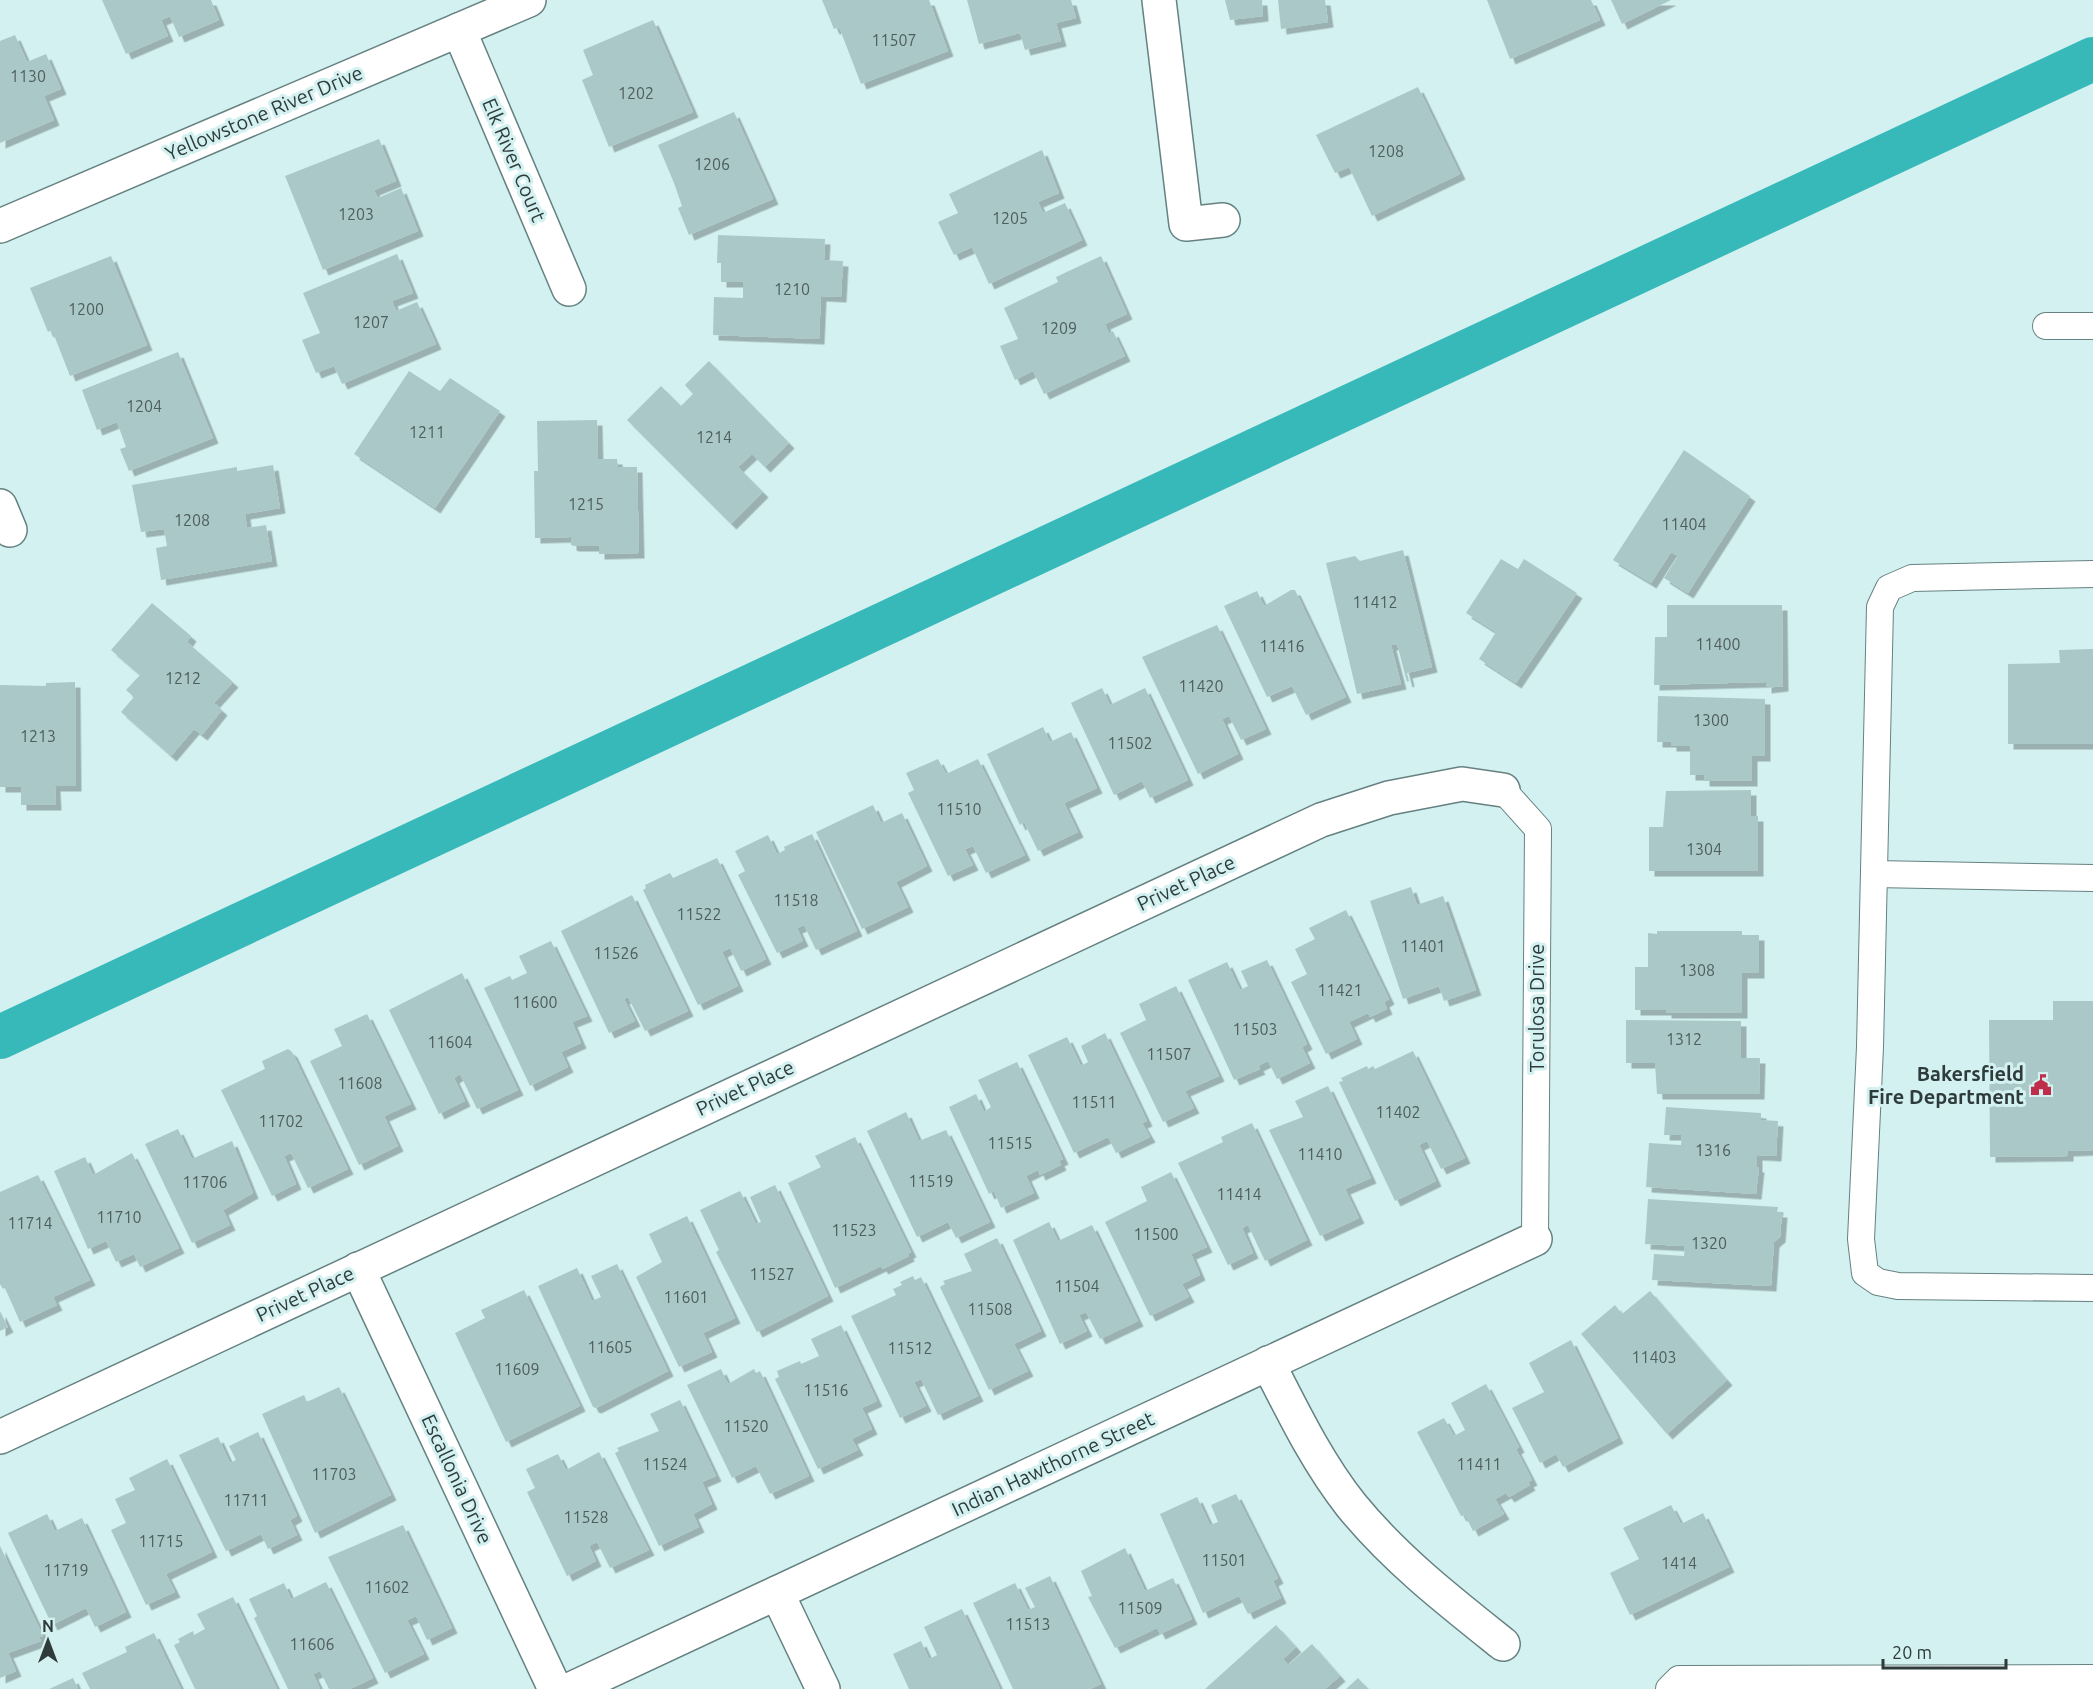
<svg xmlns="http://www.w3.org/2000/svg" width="2093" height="1689" font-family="Ubuntu,sans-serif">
	<defs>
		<filter id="shadow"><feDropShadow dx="5.5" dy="5.5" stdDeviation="0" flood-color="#0004"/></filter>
	</defs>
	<rect width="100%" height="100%" fill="#d3f1f1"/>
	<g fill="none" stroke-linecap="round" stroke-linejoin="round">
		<path stroke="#38b9b9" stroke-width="44" d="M0,1037l2093,-978"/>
	</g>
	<g fill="#abc8c8" filter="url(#shadow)">
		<path d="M102,0h109l8,20 -40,17 -9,-21 -9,4 7,16 -42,18z"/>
		<path d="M822,0h107l19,51 -87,33 -22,-57 -5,2z"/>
		<path d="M967,0h104l5,18 -20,5 5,18 -36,9 -5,-17 -41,11z"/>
		<path d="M1225,0h37l1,16 -33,4z"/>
		<path d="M1278,0h47l3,22 -47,7z"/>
		<path d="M1487,0h104l9,20 -90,39z"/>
		<path d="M1611,0h60l-49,24z"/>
		<path d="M653,20l40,92 -84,35 -27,-67 11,-5 -10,-25z"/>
		<path d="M15,35l12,27 19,-8 15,35 -17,7 10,24 -54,23v-102z"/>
		<path d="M1418,87l42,87 -88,42 -23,-49 -14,6 -19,-38z"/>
		<path d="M734,112l39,87 -84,36 -11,-27 4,-2 -8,-23 -16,-38z"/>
		<path d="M379,139l17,42 -22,9 4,8 23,-10 17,43 -95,39 -38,-94z"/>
		<path d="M1042,150l17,43 -21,9 5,11 22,-10 17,37 -93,44 -17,-37 -18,8 -16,-33 20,-9 -9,-19z"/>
		<path d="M718,235l107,4 -1,21 19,1 -2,36 -20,-1 -2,43 -106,-4 1,-38 29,1v-16h-22v-19h-4z"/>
		<path d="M397,254l16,39 -21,8 4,10 21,-9 19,42 -94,40 -8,-18 -18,7 -14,-33 18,-7 -17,-40z"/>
		<path d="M111,256l36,89 -77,31 -18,-46 -4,2 -18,-44z"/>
		<path d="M1101,256l26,58 -22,10 4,10 4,-3 12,25 -81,38 -11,-23 -18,9 -15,-34 18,-7 -14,-31 54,-26 -2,-5z"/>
		<path d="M178,352l35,86 -84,33 -9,-22 6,-2 -9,-25 -20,8 -15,-40z"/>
		<path d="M709,361l80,82 -24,24 -13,-13 -14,13 25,25 -32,32 -104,-104 34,-34 20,20 12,-12 -8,-9z"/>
		<path d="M409,371l31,20 10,-13 50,33 -65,97 -81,-54z"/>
		<path d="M597,420l1,39h19l1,8h19l2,86 -40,1v-8h-25l-3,-1v-8l-36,1 -1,-67h4l-1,-50z"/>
		<path d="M1684,450l66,46 -62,97 -24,-15 14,-22 -7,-4 -20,31 -38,-23z"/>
		<path d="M273,465l7,43 -35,6 2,14 19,-3 6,36 -111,19 -5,-32 11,-2 -3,-17 -23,3 -9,-47 105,-18v4z"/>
		<path d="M1403,550l29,117 -25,6 2,8 -2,1 -10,-38 -6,1 10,39 -44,10 -31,-131 29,-7 5,5z"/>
		<path d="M1501,559l17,10 6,-10 53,34 -61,90 -37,-24 17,-27 -30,-19z"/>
		<path d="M1291,590h4l51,107 -40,18 -14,-29 -25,11 -43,-91 33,-15 7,15z"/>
		<path d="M152,603l39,33 -4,6 46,40 -19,21 8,7 -20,25 -8,-6 -23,27 -50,-44 13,-15 -8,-7 14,-15 -29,-25z"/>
		<path d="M1667,605h115l1,81 -17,2v-6l-112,3 1,-48h12z"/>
		<path d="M1217,625l49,104 -25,11 -12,-24 -7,3 16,35 -40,20 -56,-117z"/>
		<path d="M2093,649v95h-85v-80l52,-1 -1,-13z"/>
		<path d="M75,682l1,104h-21l1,19h-35v-18h-21v-102l46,1v-3z"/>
		<path d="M1102,688l8,17 35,-17 43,92 -38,18 -8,-17 -28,14 -43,-92z"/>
		<path d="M1658,696l107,3v57h-13v25h-48v-6h-14v-29h-19v-4h-14z"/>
		<path d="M1043,727l7,15 21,-10 26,56 -33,15 14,29 -40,19 -14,-29 -4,3 -33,-71z"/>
		<path d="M938,759l8,15 32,-15 47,96 -39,18 -13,-27 -8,3 8,16 -25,11 -40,-83 6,-3 -8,-17z"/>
		<path d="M1751,790v26h7v55h-109v-44h14l3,-36z"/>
		<path d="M873,805l8,18 21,-10 25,53 -31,16 12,25 -46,22 -46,-97z"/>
		<path d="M812,834l45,97 -41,19 -12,-25 -7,3 6,13 -26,12 -39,-78 7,-4 -10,-20 33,-16 9,19 8,-4 -1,-3z"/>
		<path d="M717,858l49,101 -25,12 -11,-23 -8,4 16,34 -40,19 -55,-115 3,-2 -1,-3 25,-12 3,5z"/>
		<path d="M1411,887l6,18 26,-9 33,94 -32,11 -5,-15 -36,13 -33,-98z"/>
		<path d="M632,895l56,116 -43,20 -17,-34 -4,2 11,22 -26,12 -48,-102z"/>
		<path d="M1346,910l43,89 -5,3 3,7 -17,8 -2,-4 -19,9 8,17 -31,15 -35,-72 16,-8 -12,-25 20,-10 -6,-11z"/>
		<path d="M1657,931h85v4h17v38h-17v40h-76v-3h-31v-43h13v-34l9,1z"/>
		<path d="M551,941l36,75 -15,6 9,21 -20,9 7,15 -38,19 -46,-98 26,-12 2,4 15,-7 -8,-17z"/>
		<path d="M1267,960l40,84 -5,3 8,16 -33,16 -9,-18 -10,5 2,3 -26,11 -46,-100 39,-18 13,28 8,-4 -7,-15z"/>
		<path d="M462,973l56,117 -41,19 -17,-35 -6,4 11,23 -26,13 -50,-104z"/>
		<path d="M1176,986l43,90 -34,15 9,17 -31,14 -43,-89 26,-13 -7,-16z"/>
		<path d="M2053,1001h40v149l-25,1v5l-78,1 -1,-137h64z"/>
		<path d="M367,1014l44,90 -27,12 14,30 -39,19 -49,-104 32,-15 -8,-17z"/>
		<path d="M1626,1020l115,1v37h19l-1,36h-102l-2,-31h-29z"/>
		<path d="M1105,1033l42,88 -5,2 8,14 -34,16 -8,-16 -34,16 -46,-98 39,-18 14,29 7,-4 -7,-16z"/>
		<path d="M288,1049l4,3 56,117 -40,19 -17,-35 -7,3 12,28 -24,12 -51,-106 44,-21 -3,-8z"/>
		<path d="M1413,1051l52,107 -24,11 -14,-28 -8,4 17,36 -41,20 -56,-119 4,-1 -2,-3 26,-12 1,3 5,-3 2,3z"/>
		<path d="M1017,1062l46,97 -4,2 2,4 -21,10 -2,-5 -12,6 8,17 -33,15 -7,-17 -5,3 -40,-87 27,-13 8,18 7,-5 -13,-27z"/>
		<path d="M1328,1086l43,92 -26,11 14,29 -39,18 -51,-106 34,-13 -8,-16z"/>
		<path d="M1666,1107l95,6v7l17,1 -2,35 -19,-1v12h2l-3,27 -110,-7 3,-44 32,2 1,-10h-18z"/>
		<path d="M906,1112l13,29 27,-11 44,92 -34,16 -8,-16 -31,15 -50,-106z"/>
		<path d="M1252,1123l55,117 -42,21 -17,-36 -6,3 11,25 -25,12 -50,-102 45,-21 -2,-5z"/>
		<path d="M178,1129l14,30 40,-18 21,52 -30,17 7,15 -38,18 -47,-99z"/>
		<path d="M855,1137l56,115 -3,1 1,3 -26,13 -2,-3 -46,22 -47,-105 33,-16 -6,-11z"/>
		<path d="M132,1153l47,95 -39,19 -6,-13 -18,8 -10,-21 -18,8 -34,-78 31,-14 8,18z"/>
		<path d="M1171,1172l36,75 -16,7 9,21 -18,9 7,13 -39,19 -45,-94 42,-21 -6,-14z"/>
		<path d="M38,1175l52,105 -37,17 4,8 -37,17 -15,-34 -2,1 -3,-5v-92z"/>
		<path d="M775,1185l53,111 -71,36 -41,-80 3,-2 -19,-40 40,-19 16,33 5,-2 -11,-25z"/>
		<path d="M1648,1199l130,8 -1,5h5l-2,25 -6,5 -3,44 -119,-6 2,-26 30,2 1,-10 -40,-2z"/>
		<path d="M687,1216l48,102 -32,15 9,19 -33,15 -43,-90 26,-15 -13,-28z"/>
		<path d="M1049,1222l9,19 34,-16 46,96 -38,18 -14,-27 -7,3 8,16 -27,13 -47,-104z"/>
		<path d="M997,1238l44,93 -27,13 14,27 -39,19 -49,-103 5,-3 -2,-3 29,-10 -8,-17z"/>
		<path d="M617,1264l51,107 -72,37 -3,-1 -55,-121 39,-18 15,33 9,-4 -10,-21z"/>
		<path d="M913,1276l2,4 6,-3 57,119 -40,19 -17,-36 -7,3 12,24 -26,12 -49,-102 45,-21 -3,-6 9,-4 -2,-3z"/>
		<path d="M524,1290l56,116 -74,36 -51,-109 30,-15 -4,-8z"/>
		<path d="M1650,1291l77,89 -60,54 -86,-100 34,-29 7,9z"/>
		<path d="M0,1311l8,16 -8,4z"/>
		<path d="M841,1325l36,76 -15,7 10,21 -20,10 6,11 -40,19 -43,-90 4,-2 -2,-6 23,-10 1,3 18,-8 -8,-17z"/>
		<path d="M1571,1340l47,98 -55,29 -7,-13 -16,9 -28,-55 32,-16 -15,-29z"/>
		<path d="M721,1369l7,15 26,-15 2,4 4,-2 49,105 -39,18 -14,-28 -24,12 -45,-93z"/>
		<path d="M1486,1384l33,63 -3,2 16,31 -4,2 2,3 -21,12 -3,-4 -11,6 9,15 -31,17 -8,-16 -4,1 -44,-84 27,-14 10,18 11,-6 -14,-27z"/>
		<path d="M339,1387l52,108 -76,38 -53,-119 42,-19 3,7z"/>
		<path d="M680,1400l36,76 -14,6 10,22 -19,10 6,13 -40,19 -44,-93 4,-2 -2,-3 42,-17 -9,-17z"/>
		<path d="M258,1432l39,84 -7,4 7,15 -29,14 -7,-15 -35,17 -47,-96 39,-18 12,26 6,-3 -7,-14z"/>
		<path d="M599,1452l50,98 -39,18 -13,-26 -8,4 7,15 -29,15 -40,-84 8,-4 -9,-19 32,-15 8,16z"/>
		<path d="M167,1459l45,93 -46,22 9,18 -29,13 -35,-75 15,-7 -11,-24 20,-9 -6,-12z"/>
		<path d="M1236,1494l42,84 -5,3 8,17 -33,16 -9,-18 -36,17 -43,-99 37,-17 13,28 8,-3 -7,-17z"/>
		<path d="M1671,1505l10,19 22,-11 26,54 -99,48 -20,-42 29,-14 -16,-31z"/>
		<path d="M47,1514l8,17 27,-13 44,94 -31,15 -9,-19 -34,17 -44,-92z"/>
		<path d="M403,1525l49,103 -25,12 -11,-24 -9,4 17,34 -39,19 -57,-116z"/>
		<path d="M0,1546l43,90 -4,1 2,4 -33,12 8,18 -16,7z"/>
		<path d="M1125,1548l20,43 28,-13 19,41 -32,15 -3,-6 -42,20 -27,-51 4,-1 -11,-25z"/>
		<path d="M1050,1576l51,108 -11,5h-77l-40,-86 42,-20 13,27 7,-3 -10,-19z"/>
		<path d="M326,1582l47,96 -23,11h-21l-9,-18 -7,3 7,15h-32l-34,-71 3,-2 -8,-17 35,-16 7,16z"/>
		<path d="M233,1597l44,92h-82l-21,-44 6,-3 -2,-3 15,-8 1,4 11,-6 -8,-15z"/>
		<path d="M962,1609l38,80h-91l-16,-35 28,-13 8,18 8,-4 -13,-28z"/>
		<path d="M1276,1625l20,22 -13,12 5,6 24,-21 28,32 -15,13h-120z"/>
		<path d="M154,1633l27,56h-91l-8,-16 45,-21 -2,-5z"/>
		<path d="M73,1678l5,11h-29z"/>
		<path d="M1358,1678l10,11h-22z"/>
	</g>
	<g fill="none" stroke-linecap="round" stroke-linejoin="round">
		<defs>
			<g id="lane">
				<path d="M2046,326h47"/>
				<path d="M2093,574l-181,4 -23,10 -9,19 -10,440 -9,192 4,34 13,9 20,4 195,2"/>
				<path d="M1503,790l35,39 -3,410"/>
				<path d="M1874,874l219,4"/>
				<path d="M1669,1689l10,-10 414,-1"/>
			</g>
			<g id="street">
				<path d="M1159,0l27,224 37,-4"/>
				<path d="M459,30l110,259"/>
				<path d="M0,226l529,-226"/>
				<path d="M0,506l10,24"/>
				<path d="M358,1269l197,420"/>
				<path d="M1268,1363c25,49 49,99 83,142 44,54 98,96 152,139"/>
				<path d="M0,1437l1321,-617 68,-22 73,-14 41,6"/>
				<path d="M777,1593l46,96"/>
				<path d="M571,1689l964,-450"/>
			</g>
		</defs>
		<use href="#lane" stroke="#668181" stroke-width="28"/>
		<use href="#street" stroke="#668181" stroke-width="36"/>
		<use href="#lane" stroke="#fff" stroke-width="26"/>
		<use href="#street" stroke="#fff" stroke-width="33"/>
	</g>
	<defs>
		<symbol id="civic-bare" viewBox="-9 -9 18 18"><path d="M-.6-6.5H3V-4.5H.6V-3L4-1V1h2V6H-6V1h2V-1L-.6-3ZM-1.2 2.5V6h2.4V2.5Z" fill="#be2d49" stroke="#d3f1f1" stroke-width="2.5" paint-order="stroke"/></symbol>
	</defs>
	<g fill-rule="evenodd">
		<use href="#civic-bare" x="2026" y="1070" width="30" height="30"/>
	</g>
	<g text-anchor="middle" stroke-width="6" stroke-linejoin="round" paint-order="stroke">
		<g font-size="16" fill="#4e5e5e">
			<text x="894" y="46">11507</text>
			<text x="28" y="82">1130</text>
			<text x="636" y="99">1202</text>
			<text x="1386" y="157">1208</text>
			<text x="712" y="170">1206</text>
			<text x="356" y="220">1203</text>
			<text x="1010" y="224">1205</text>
			<text x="792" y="295">1210</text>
			<text x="86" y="315">1200</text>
			<text x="371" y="328">1207</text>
			<text x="1059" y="334">1209</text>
			<text x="144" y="412">1204</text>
			<text x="427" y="438">1211</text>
			<text x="714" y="443">1214</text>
			<text x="586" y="510">1215</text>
			<text x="192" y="526">1208</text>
			<text x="1684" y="530">11404</text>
			<text x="1375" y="608">11412</text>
			<text x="1718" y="650">11400</text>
			<text x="1282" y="652">11416</text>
			<text x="183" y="684">1212</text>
			<text x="1201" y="692">11420</text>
			<text x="1711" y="726">1300</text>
			<text x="38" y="742">1213</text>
			<text x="1130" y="749">11502</text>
			<text x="959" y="815">11510</text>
			<text x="1704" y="855">1304</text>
			<text x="796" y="906">11518</text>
			<text x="699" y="920">11522</text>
			<text x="1423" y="952">11401</text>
			<text x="616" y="959">11526</text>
			<text x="1697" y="976">1308</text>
			<text x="1340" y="996">11421</text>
			<text x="535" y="1008">11600</text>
			<text x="1255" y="1035">11503</text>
			<text x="1684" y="1045">1312</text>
			<text x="450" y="1048">11604</text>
			<text x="1169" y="1060">11507</text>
			<text x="360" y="1089">11608</text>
			<text x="1094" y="1108">11511</text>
			<text x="1398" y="1118">11402</text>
			<text x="281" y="1127">11702</text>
			<text x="1010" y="1149">11515</text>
			<text x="1713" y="1156">1316</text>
			<text x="1320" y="1160">11410</text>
			<text x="931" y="1187">11519</text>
			<text x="205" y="1188">11706</text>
			<text x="1239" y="1200">11414</text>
			<text x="119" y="1223">11710</text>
			<text x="30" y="1229">11714</text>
			<text x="854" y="1236">11523</text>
			<text x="1156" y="1240">11500</text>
			<text x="1709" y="1249">1320</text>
			<text x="772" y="1280">11527</text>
			<text x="1077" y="1292">11504</text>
			<text x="686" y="1303">11601</text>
			<text x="990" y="1315">11508</text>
			<text x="610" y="1353">11605</text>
			<text x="910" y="1354">11512</text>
			<text x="1654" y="1363">11403</text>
			<text x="517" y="1375">11609</text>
			<text x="826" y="1396">11516</text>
			<text x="746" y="1432">11520</text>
			<text x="665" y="1470">11524</text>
			<text x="1479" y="1470">11411</text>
			<text x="334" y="1480">11703</text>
			<text x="246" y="1506">11711</text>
			<text x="586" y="1523">11528</text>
			<text x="161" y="1547">11715</text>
			<text x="1224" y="1566">11501</text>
			<text x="1679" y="1569">1414</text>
			<text x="66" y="1576">11719</text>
			<text x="387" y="1593">11602</text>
			<text x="1140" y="1614">11509</text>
			<text x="1028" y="1630">11513</text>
			<text x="312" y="1650">11606</text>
		</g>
		<g font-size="20" fill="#2f3b3b" stroke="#d3f1f1">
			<text transform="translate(264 113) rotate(-23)" y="7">Yellowstone River Drive</text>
			<text transform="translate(514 160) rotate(67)" y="7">Elk River Court</text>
			<text transform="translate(1186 883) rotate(-25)" y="7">Privet Place</text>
			<text transform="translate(1537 1008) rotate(-90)" y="7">Torulosa Drive</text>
			<text transform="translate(745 1088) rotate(-25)" y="7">Privet Place</text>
			<text transform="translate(305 1294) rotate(-25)" y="7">Privet Place</text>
			<text transform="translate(1053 1464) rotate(-25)" y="7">Indian Hawthorne Street</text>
			<text transform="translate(457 1479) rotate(65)" y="7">Escallonia Drive</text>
		</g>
		<g font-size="20" font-weight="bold" fill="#2f3b3b" stroke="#d3f1f1" text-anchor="end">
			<text x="2024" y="1081">Bakersfield<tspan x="2024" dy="23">Fire Department</tspan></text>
		</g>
	</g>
	<g transform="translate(48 1641)" stroke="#d3f1f1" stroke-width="4.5" paint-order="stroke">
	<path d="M0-4.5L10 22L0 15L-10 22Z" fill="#2f3b3b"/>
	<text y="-9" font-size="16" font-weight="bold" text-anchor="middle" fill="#2f3b3b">N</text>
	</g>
	<path d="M1883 1659v9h123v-9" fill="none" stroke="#2f3b3b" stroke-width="3"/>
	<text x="1892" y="1659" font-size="18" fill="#2f3b3b" stroke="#d3f1f1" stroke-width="4.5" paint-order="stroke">20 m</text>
</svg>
